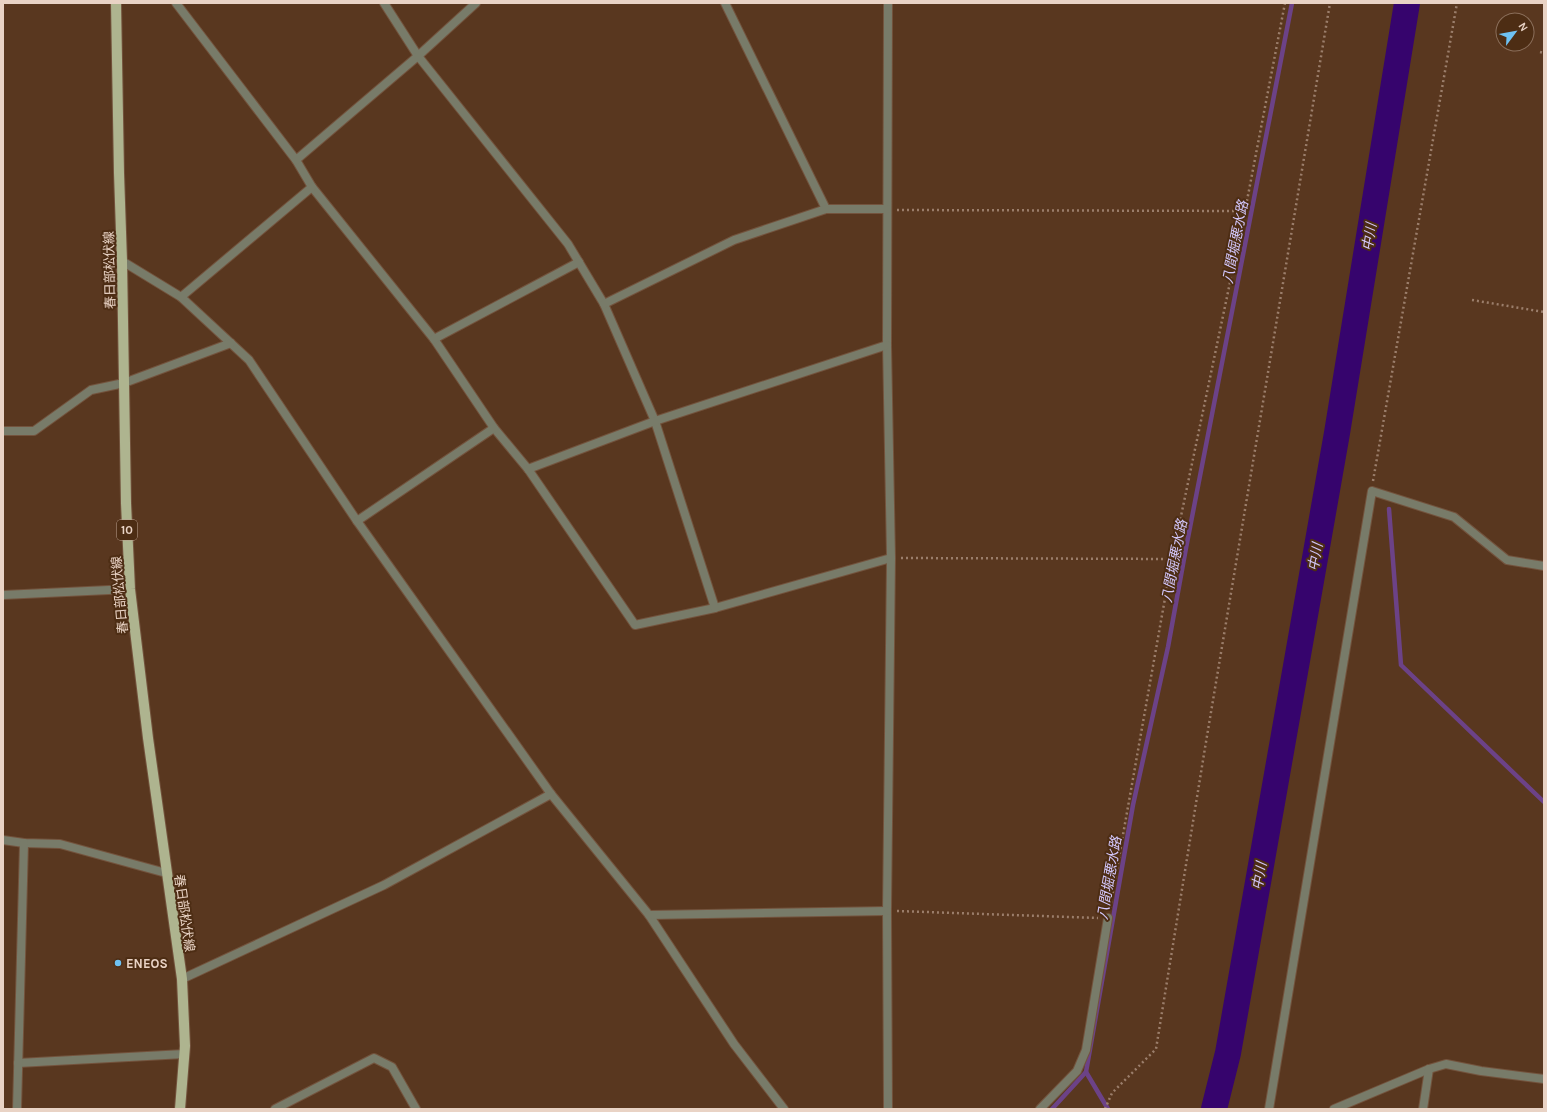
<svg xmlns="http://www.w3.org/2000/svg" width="1547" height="1112" font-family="Karla,'Noto Sans JP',sans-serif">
	<rect width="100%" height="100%" fill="#59371f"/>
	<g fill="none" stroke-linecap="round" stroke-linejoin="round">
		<g stroke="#6c4287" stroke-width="4.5">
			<path d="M1389,509l12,156 143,137"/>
			<path d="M1086,1072l22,37"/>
			<path d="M1052,1109l34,-37 47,-267 35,-158 18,-99 106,-545"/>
		</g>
		<path stroke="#36046d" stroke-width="26" d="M1214,1109l14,-56 109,-620 70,-430"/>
		<defs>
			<g id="minor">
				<path d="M176,3l120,157 16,27 122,152 60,89 34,41 107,156 80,-17 176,-50"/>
				<path d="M384,3l34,53 150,188 36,60 51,117 60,187"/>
				<path d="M725,3l101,206"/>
				<path d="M888,3l-1,342 4,213 -4,353 1,198"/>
				<path d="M296,160l122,-104 58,-53"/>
				<path d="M122,261l59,36 68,63 108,161 194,273 98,121 85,129 50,65"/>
				<path d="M181,297l131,-110"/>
				<path d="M604,304l130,-64 92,-31h61"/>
				<path d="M434,339l145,-77"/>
				<path d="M3,431h31l57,-41 33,-7 107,-40"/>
				<path d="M528,469l127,-48 232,-76"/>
				<path d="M357,521l137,-93"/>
				<path d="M3,595l127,-6"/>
				<path d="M3,840l21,3 36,1 106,29"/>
				<path d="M649,915l238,-4"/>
				<path d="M182,979l202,-94 167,-91"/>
				<path d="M18,1063l166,-9"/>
				<path d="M17,1109l7,-266"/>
				<path d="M275,1109l99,-51 18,9 24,42"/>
				<path d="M1040,1109l37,-38 9,-21 22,-132"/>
				<path d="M1269,1109l103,-618 82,26 53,43 37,6"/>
				<path d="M1334,1109l95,-40 17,-5 35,7 63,8"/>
				<path d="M1423,1109l6,-40"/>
			</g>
			<path id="primary" d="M116,3l3,170 3,88 4,242 4,86 18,149 34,241 3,67 -5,63"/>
		</defs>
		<use href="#minor" stroke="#73533d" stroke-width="10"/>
		<use href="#primary" stroke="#73533d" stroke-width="12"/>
		<g stroke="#9b7e6b" stroke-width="2.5" stroke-dasharray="2 3" stroke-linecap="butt">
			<path d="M1540,52l4,1"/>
			<path d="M897,210l348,1"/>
			<path d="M1472,300l72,12"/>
			<path d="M1373,481l84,-478"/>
			<path d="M901,558l271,1"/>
			<path d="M1110,908l62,-349 73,-348 40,-208"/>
			<path d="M897,911l201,7"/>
			<path d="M1105,1109l7,-16 44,-44 49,-301 125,-745"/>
		</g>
		<use href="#minor" stroke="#787b69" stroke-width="8"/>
		<use href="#primary" stroke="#aeb48f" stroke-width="10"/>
	</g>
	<circle fill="#6ec2f3" stroke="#4d2d14" stroke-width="1.5" cx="118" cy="963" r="4"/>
	<g text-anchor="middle" stroke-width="4" stroke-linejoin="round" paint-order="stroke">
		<rect fill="#4d2d14" stroke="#baa190" stroke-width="1" x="117" y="520" width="20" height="20" rx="3"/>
		<g font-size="12" font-weight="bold" fill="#e9d3c5">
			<text x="127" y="534">10</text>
		</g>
		<g font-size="13" fill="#e9d3c5" stroke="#4d2d14">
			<text transform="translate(109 270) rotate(-91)" y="5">春日部松伏線</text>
			<text transform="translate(119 595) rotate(-95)" y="5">春日部松伏線</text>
			<text transform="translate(185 913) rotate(82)" y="5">春日部松伏線</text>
		</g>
		<g font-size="13" font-weight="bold" fill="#e9d3c5" stroke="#4d2d14" text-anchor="start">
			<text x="126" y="968">ENEOS</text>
		</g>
		<g font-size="14" font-style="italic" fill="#d2c6fa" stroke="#4d2d14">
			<text transform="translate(1369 237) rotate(-81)" y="5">中川</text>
			<text transform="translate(1235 242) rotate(-79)" y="5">八間堀悪水路</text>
			<text transform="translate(1315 557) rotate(-80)" y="5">中川</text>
			<text transform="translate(1174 561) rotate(-79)" y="5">八間堀悪水路</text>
			<text transform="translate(1259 876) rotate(-80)" y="5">中川</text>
			<text transform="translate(1109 878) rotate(-80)" y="5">八間堀悪水路</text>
		</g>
	</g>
	<rect width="1547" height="1112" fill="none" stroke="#e9d3c5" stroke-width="8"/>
	<g transform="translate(1515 32) rotate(58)"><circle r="19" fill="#4d2d14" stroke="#8b6f5b"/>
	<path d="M0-3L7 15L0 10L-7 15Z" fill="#6ec2f3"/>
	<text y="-6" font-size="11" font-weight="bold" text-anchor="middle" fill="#e9d3c5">N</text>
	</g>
</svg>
